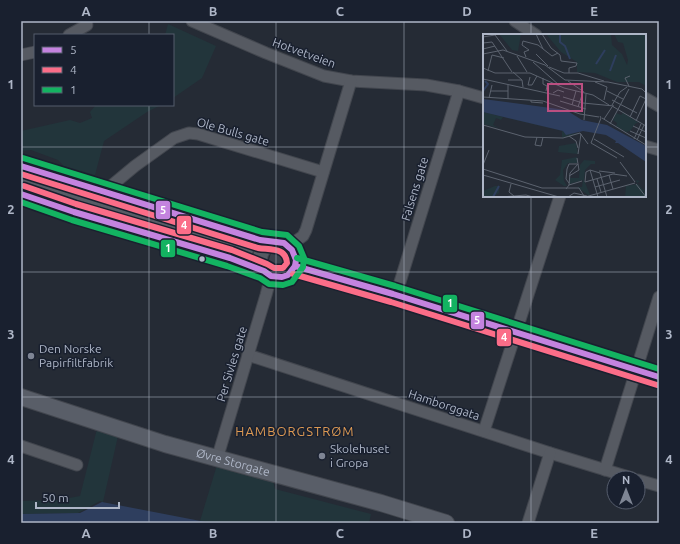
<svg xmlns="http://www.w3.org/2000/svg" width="680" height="544" font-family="Ubuntu,sans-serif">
	<rect width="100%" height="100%" fill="#252b35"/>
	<g fill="#22353b">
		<path d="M168,24l48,22 -14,32 -29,20v-63h-8z"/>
		<path d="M96,105h65l-14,7 -43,29 -9,34 -31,-9 -6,-6 -27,-10 -10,1v-20l49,-11 10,3 12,-5 -2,-6z"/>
		<circle cx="278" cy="260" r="7"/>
		<path d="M97,429l21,7 -15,66 -3,-1 -22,12 -57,1v-13l37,-1 22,-4z"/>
		<path d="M217,465l56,16 2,8 96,25 -2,9h-92l-5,-2 -2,2h-58l-12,-2z"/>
	</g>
	<path fill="#2e3e5e" d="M102,502l109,21h-190v-9l59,-1z"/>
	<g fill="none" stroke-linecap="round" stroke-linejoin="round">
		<path stroke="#3a404b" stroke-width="18" stroke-dasharray="18 9" stroke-linecap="butt" d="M244,249l69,21"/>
		<defs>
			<g id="minor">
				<path d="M192,21l74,32 58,23 27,5 75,4 33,6 25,7"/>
				<path d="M515,21l21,14"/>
				<path d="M69,35l18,-10"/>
				<path d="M21,55l14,-3"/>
				<path d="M645,98l14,8"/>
				<path d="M645,146l14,4"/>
				<path d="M105,191l30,-25 39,-28 15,-5 9,1 125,38"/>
				<path d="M289,246l14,-10 3,-6 45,-149"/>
				<path d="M396,295l63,-204"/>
				<path d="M248,355l302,98 82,25"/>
				<path d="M484,431l76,-235"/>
				<path d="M21,446l56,19"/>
				<path d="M217,459l49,-164 5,-19"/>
				<path d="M605,470l54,-173"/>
				<path d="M638,480l21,6"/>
				<path d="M528,523l22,-70"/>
			</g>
			<g id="tertiary">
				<path d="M21,166l239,74 13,3"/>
				<path d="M21,194c81,27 163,48 243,77"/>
				<circle cx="278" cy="260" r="18"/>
				<path d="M295,266l98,28 266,83"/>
			</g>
			<g id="secondary">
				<path id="s1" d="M21,397l144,47 216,59 65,20"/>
			</g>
			<path id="primary" d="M21,183l36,8 187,58"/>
		</defs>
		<use href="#minor" stroke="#42464e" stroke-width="13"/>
		<use href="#tertiary" stroke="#42464e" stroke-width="16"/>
		<use href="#secondary" stroke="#42464e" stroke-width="18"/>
		<use href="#primary" stroke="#424851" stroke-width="20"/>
		<use href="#minor" stroke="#565a62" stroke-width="11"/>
		<use href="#tertiary" stroke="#565a62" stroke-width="14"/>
		<use href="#secondary" stroke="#595e68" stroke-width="16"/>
		<use href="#primary" stroke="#585c65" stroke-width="18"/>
		<defs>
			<g id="bus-1">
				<path d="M21,166l239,74 24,3 8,7 4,10 -1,6 -7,9 -6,2 -11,-1 -7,-5 -34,-13 -156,-46 -53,-18"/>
				<path d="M295,266l98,28 266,83"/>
			</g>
			<g id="bus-2">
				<path d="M21,174l237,74c12,2 28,-1 29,15l-4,5h-9l-7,-4 -35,-14 -156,-46 -52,-18"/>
				<path d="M293,274l98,28 266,83"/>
			</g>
			<g id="bus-3">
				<path d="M21,202l51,18 155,46 33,12 9,6 14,1 9,-3 11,-15 1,-9 -5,-12 -12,-11 -25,-3 -239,-74"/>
				<path d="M297,258l98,28 264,83"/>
			</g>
		</defs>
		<use href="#bus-1" stroke="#19202f" stroke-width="9"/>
		<use href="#bus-2" stroke="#19202f" stroke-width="9"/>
		<use href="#bus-3" stroke="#19202f" stroke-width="9"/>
		<use href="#bus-1" stroke="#c483df" stroke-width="6"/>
		<use href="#bus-2" stroke="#fb6d88" stroke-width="6"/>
		<use href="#bus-3" stroke="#13b361" stroke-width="6"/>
	</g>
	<path fill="none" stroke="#aeb6c7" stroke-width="1" stroke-opacity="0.55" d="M149,21v14M276,21v502M404,21v502M531,21v14M149,105v418M21,147h463M645,147h14M531,196v327M21,272h638M21,397h638"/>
	<circle fill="#aeb6c7" stroke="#19202f" stroke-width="1.5" cx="202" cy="259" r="3.5"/>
	<g fill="#7e8594" stroke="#19202f" stroke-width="1.5">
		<circle cx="31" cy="356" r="4"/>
		<circle cx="322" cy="456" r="4"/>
	</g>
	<g text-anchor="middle" stroke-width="3" stroke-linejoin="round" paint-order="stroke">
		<g font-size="12" fill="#aeb6c7" stroke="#19202f">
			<text transform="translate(304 53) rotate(20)" y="4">Hotvetveien</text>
			<text transform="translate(233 132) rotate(16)" y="4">Ole Bulls gate</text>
			<text transform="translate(415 189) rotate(-73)" y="4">Falsens gate</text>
			<text transform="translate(232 364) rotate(-73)" y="4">Per Sivles gate</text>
			<text transform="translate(444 405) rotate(18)" y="4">Hamborggata</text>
			<text dy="4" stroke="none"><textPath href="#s1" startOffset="222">Øvre Storgate</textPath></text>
		</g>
		<g font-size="12" fill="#aeb6c7" stroke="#19202f" text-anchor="start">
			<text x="39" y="353">Den Norske<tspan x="39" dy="14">Papirfiltfabrik</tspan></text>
			<text x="330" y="453">Skolehuset<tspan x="330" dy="14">i Gropa</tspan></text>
		</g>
		<g font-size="13" letter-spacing="1" fill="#dc9953" stroke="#19202f">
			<text x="295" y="436">HAMBORGSTRØM</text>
		</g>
	</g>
	<g transform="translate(483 34)">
		<rect width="163" height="163" fill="#252b35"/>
		<path d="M16,0h22l-3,17 -6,-1zM63,0h65l1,11 10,9 5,11 1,-5 -5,-17 -5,-1 -4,-8h32v52l-7,-4h-22l-22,-9 -18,-1v-10l-16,-10zM0,78l80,19 4,3 15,-1 -20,5v-7l-59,-14 -2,3 -5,-2 -3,7 6,3 -16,-4zM133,79l5,2 2,-2 16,10h-3l-6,8 -4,1 -10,-6 1,-3 -4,-3zM93,109l2,11 -20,-2 1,-6zM94,123v6h-9l-5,7 1,11 3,5h-3l-9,-6 5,-5 2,-15zM101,126l11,1v3h-4l-6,6 -1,10 6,15h-2l-11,-8h5l1,-7 -14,4v-6h10l1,-13zM153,146l4,1 -3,2 6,7 3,-1 -5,5 5,-3v6h-21l1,-11 11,-2zM12,152h4v7l-6,4h-10v-6z" fill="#22353b"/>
		<path d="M0,65l83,11 16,10 25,5 39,21v16l-28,-19h-3l1,-2 -10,-6 -23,-4 -17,4 -3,-4 -80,-19z" fill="#2e3e5e"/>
		<path fill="none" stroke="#2e3e5e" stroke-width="2" d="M77,0v8l5,4 5,13M113,30l9,-14M127,37l6,-16M0,57l5,-7 -3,-3M10,163l6,-11"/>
		<path fill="none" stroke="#5c636f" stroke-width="1" d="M53,0l7,15M59,0l9,14 9,7 1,6 16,2 -1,3 -7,2v5M0,3l12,-2 12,16M0,9l9,-1 20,30M0,15l12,-3M0,20l20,-4 42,15 20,15 43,2 34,7 4,4M53,20l12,12M9,21l12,3M34,22l10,16M43,23l-2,-5 5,-2 -7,-5 1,-4 15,4 14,11 6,-3M50,28l26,23M66,33l15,6h14l26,8M0,34l12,5h35l34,15 29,7 16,10M5,37l4,-16M30,38l9,8 1,7M47,43l-2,8h4l5,-9M60,44v6l4,2 -1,5M0,45l77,17M25,46h14M85,47l16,11M112,48l12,5 -3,13M146,52l-4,-8 5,-2M8,57h17M124,57l16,8M70,59l5,-3 6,2M0,63l60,4 37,13 19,3M80,63l20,6 31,3M6,64l3,-13M25,65v-14M48,66v2l12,1M129,66l25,13M77,67l26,8M89,71l4,-14M129,71l8,-13 7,-5M129,72l34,20M95,73l5,-15M147,83l10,-21M119,84l44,27M121,85l8,-12M101,86l2,-26M153,87l10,-22 -6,-3M127,90l19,-35M0,91l42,12 38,1 17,-5 8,11M150,92l13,6M147,97l16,7M86,102l7,5 2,7M54,103l-2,8 6,1 2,-9M111,105l30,18M151,105l7,-15M154,106l7,-15M108,109l10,-25 -1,-2M108,109l26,15M95,120l3,-20M137,128l15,20M0,131l6,-15M0,135l59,19h37l5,8M107,136l-4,2 -1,10 28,-8 14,2M107,136l10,3 7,24M107,136l8,27M116,137l16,2M0,141l76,22M126,141l4,14M86,142l10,-6 -2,-12M114,145l4,13M86,149l-3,-4 1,-10 2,-5h8M28,150l-2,8 5,4M153,150l10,13M86,151l1,-12 8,-9M112,153l25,-7M83,155l3,-4 13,-4M18,163l25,-2 7,2M85,163l6,-4 13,3M102,163l50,-14"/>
		<path fill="#bb4f81" fill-opacity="0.15" stroke="#bb4f81" stroke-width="2" d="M65,50h34v27h-34z"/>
		<rect width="163" height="163" fill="none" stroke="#aeb6c7" stroke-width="2"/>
	</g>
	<g stroke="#19202f" stroke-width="1.5">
		<rect x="155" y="200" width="16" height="20" rx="4" fill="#c483df"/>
		<rect x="176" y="215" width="16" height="20" rx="4" fill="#fb6d88"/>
		<rect x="160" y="239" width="16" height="19" rx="4" fill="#13b361"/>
		<rect x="442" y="294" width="16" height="19" rx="4" fill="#13b361"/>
		<rect x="470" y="311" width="15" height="19" rx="4" fill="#c483df"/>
		<rect x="496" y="328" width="16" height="19" rx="4" fill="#fb6d88"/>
	</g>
	<g font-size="11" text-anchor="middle" font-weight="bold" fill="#fff">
		<text x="163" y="214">5</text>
		<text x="184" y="229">4</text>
		<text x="168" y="252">1</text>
		<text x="450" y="307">1</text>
		<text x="477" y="324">5</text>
		<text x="504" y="341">4</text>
	</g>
	<rect width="680" height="544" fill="none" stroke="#19202f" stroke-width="44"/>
	<rect x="34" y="34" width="140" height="72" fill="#19202f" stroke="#555c6c"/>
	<rect x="42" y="47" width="20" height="6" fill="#c483df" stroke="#555c6c"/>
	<text x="70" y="54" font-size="12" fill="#aeb6c7">5</text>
	<rect x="42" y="67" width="20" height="6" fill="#fb6d88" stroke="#555c6c"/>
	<text x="70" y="74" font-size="12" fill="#aeb6c7">4</text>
	<rect x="42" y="87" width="20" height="6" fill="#13b361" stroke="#555c6c"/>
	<text x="70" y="94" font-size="12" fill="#aeb6c7">1</text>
	<g transform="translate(626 490)"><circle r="19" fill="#19202f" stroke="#555c6c"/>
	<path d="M0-3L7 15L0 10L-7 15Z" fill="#7e8594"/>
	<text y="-6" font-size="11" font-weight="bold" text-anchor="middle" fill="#aeb6c7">N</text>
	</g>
	<path d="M36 502v6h83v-6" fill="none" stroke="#aeb6c7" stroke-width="2"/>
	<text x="42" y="502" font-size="12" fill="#aeb6c7" stroke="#19202f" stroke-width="3" paint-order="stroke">50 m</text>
	<rect x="22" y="22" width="636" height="500" fill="none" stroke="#aeb6c7" stroke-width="1.5"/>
	<g font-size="13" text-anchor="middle" font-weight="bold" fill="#aeb6c7">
		<text x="86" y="16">A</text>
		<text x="213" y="16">B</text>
		<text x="340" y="16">C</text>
		<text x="467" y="16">D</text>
		<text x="594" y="16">E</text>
		<text x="11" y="89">1</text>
		<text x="669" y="89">1</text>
		<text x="11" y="214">2</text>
		<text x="669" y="214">2</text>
		<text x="11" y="339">3</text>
		<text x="669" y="339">3</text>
		<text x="11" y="464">4</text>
		<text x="669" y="464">4</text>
		<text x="86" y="538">A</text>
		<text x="213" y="538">B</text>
		<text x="340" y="538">C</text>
		<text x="467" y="538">D</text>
		<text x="594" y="538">E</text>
	</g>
</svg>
